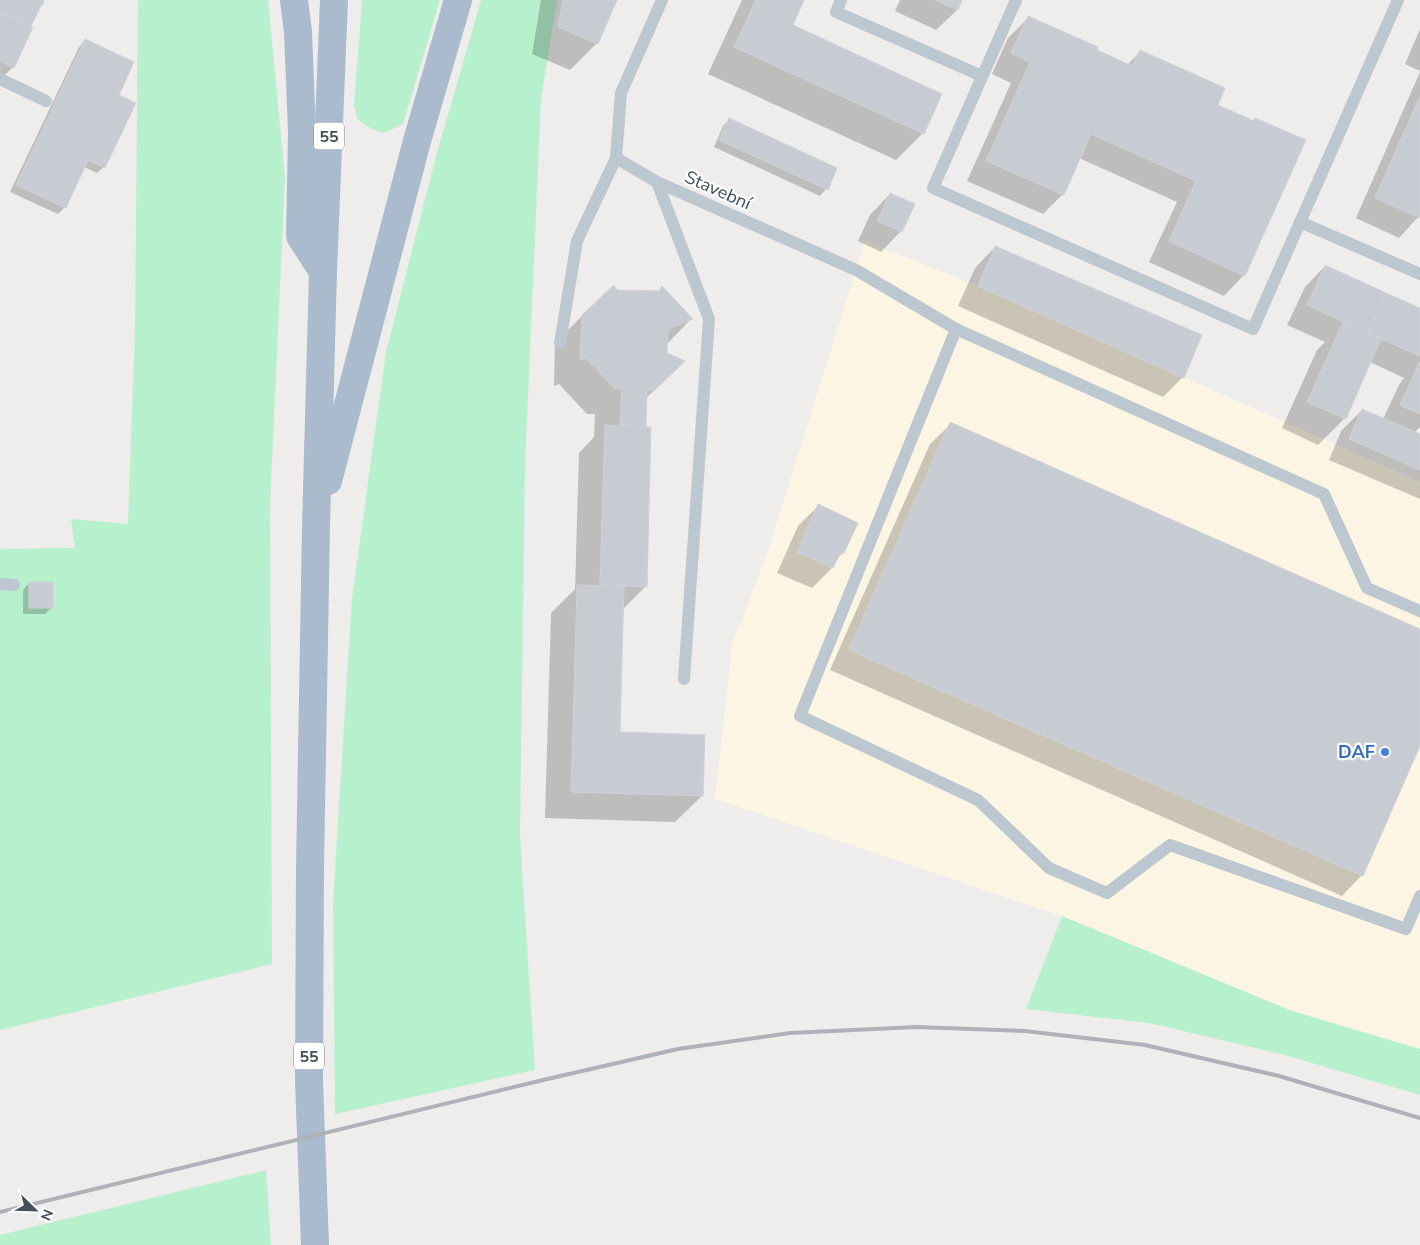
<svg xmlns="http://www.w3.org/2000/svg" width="1420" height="1245" font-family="'Nunito Sans',sans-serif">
	<rect width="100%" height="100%" fill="#efecec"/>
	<path fill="#fcf5e3" d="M865,241l113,45 442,196v567l-128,-38 -230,-95 -347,-117 17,-154 37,-97z"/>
	<g fill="#b7f0cd">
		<path d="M138,0h130l17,178 -15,326 2,460 -272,66v-481l75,-1 -4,-29 57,5 7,-196z"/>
		<path d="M362,0h78l-37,124 -19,9 -12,-4 -14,-9 -4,-15z"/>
		<path d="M481,0h76l-16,100 -16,365 -5,371 15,234 -200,44 -2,-211 19,-305 34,-246 49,-192z"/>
		<path d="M1062,916l230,95 128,38v46l-135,-40 -136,-32 -123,-14z"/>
		<path d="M266,1170l5,75h-271v-10z"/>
	</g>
	<g fill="#0003">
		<path d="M0,0h42l-13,27 -16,40 -13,13z"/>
		<path d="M541,0h74l-18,43 -27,27 -38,-16z"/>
		<path d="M742,0h61l-12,26 132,107 -27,27 -188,-86z"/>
		<path d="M900,0h61l-4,10 -21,20 -41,-19z"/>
		<path d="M1028,18l99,47 13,-13 76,53 37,17 2,-2 -11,155 -20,21 -75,-34 28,-60 -98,-44 -16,36 -20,20 -76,-33 44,-98 -19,-9 16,-36z"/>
		<path d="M1420,29v42l-15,-7z"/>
		<path d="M85,40l32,56 -13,71 -7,6 -13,-6 -20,41 -6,6 -48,-22 69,-145z"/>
		<path d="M1420,72v143l-21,23 -43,-20z"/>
		<path d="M729,120l97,69 -6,7 -106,-49 9,-21z"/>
		<path d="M890,194l11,37 -20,21 -23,-11 12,-26z"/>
		<path d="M995,247l188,130 -20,20 -205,-91 17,-38z"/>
		<path d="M1325,266l95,43v118l-6,6 6,2v64l-91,-39 12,-29 21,-21 21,9 17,-36 4,-5 -34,-16 -25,56 -27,27 -36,-17 35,-78 8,-8 -38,-17 18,-38z"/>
		<path d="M662,288l29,31 -25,26 -9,43 -11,10v188l-24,24 -4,123 84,63 -27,26 -130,-4 6,-205 24,-24 4,-136 15,-16 1,-23h-8l-28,-30 -5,2 1,-43 27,-27 35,-25 41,1z"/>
		<path d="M951,424l469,206v113l-58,132 -20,21 -512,-226 100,-226z"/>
		<path d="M818,506l25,47 -8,8 -3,7 -20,20 -35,-15 21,-47z"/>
		<path d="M29,583l23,24 -7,7h-22v-24z"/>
	</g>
	<g fill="#c8cbd1" stroke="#d0d2d8">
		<path d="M0,0h43l1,3 -1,2 -1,-1 -11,22 -31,-15z"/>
		<path d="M563,0h54l-19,44 -40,-17z"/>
		<path d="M756,0h48l-11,25 149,69 -18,40 -190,-87z"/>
		<path d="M935,0h27l-4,10z"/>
		<path d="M0,12l33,15 -19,41 -14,-7z"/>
		<path d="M1028,16l70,31 -1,3 35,16 8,-16 85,38 -7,17 36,16 1,-3 51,22 -61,136 -76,-35 27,-60 -105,-47 -27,61 -78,-34 44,-99 -19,-9z"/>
		<path d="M85,39l49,23 -15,33 17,8 -31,65 -17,-8 -22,48 -50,-23z"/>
		<path d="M1420,96v122l-45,-20z"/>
		<path d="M729,118l108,50 -9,22 -109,-50z"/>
		<path d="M890,193l25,11 -13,28 -25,-11z"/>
		<path d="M995,246l207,89 -18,43 -206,-92z"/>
		<path d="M1325,265l61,28 -18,40 -61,-28z"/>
		<path d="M614,285l3,5 42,1 3,-5 31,33 -25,10 -1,24 18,8 -30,29h-8l-1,37 -26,-1 2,-38h-8l-28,-30 -6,2 2,-45z"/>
		<path d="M1386,293l34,15v48l-52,-23z"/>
		<path d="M1343,322l38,17 -35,80 -39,-17z"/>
		<path d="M1420,361v53l-20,-9z"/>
		<path d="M1362,409l58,25v36l-71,-31z"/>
		<path d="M950,422l470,207v117l-57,130 -514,-226z"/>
		<path d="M605,425l46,2 -4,160 -47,-2z"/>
		<path d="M818,504l40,19 -14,30 -3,-1 -8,16 -36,-16z"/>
		<rect x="29" y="582" width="24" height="26"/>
		<path d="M577,585l47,1 -4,146 -47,-2z"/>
		<path d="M573,730l132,5 -2,61 -132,-4z"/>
	</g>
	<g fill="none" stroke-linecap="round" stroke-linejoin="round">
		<g stroke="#bcc7cf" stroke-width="12">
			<path d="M662,0l-41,93 -5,65 41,24 199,88 100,59"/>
			<path d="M841,0l-5,12 146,64"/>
			<path d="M1016,0l-83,188 320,141 145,-329"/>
			<path d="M0,79l46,22"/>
			<path d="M657,182l52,137 -25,360"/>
			<path d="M1300,222l120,52"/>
			<path d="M560,343l17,-102 39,-83"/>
			<path d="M0,584l14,1"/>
			<path d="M1420,611l-53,-23 -43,-94 -368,-165 -156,387 178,84 71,68 58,25 63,-48 236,84 14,-33"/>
		</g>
		<g stroke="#aabbcd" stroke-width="28">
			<path d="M294,0l4,32 4,100 -2,104 23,36"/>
			<path d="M328,481l89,-340 41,-141"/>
			<path d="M315,1245l-6,-164 1,-214 6,-341 7,-254 11,-272"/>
		</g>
		<path stroke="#aeb1b7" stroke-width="4" d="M0,1212l543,-132 135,-31 112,-16 127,-6 108,4 120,14 134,31 141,42"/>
	</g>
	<circle fill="#3f7fe0" stroke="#fff" stroke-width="2" cx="1385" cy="752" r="5"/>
	<g text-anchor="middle" stroke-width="4.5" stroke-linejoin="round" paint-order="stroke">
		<g fill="#fff" stroke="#7c848c" stroke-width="1">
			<rect x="314" y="122.5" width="30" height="27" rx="4"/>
			<rect x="294" y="1042.5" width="30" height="27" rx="4"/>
		</g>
		<g font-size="16" font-weight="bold" fill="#444f5a">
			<text x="329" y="142">55</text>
			<text x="309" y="1062">55</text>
		</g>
		<g font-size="18" fill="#444f5a" stroke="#fff">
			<text transform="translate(718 190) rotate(24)" y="6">Stavební</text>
		</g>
		<g font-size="18" font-weight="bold" fill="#366cbe" stroke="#fff" text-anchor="end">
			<text x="1375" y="758">DAF</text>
		</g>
	</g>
	<g transform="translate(35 1210) rotate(113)" stroke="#ffffff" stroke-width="4" paint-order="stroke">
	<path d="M0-4L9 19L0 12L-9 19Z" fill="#444f5a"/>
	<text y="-8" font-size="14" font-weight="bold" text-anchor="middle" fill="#444f5a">N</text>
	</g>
</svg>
